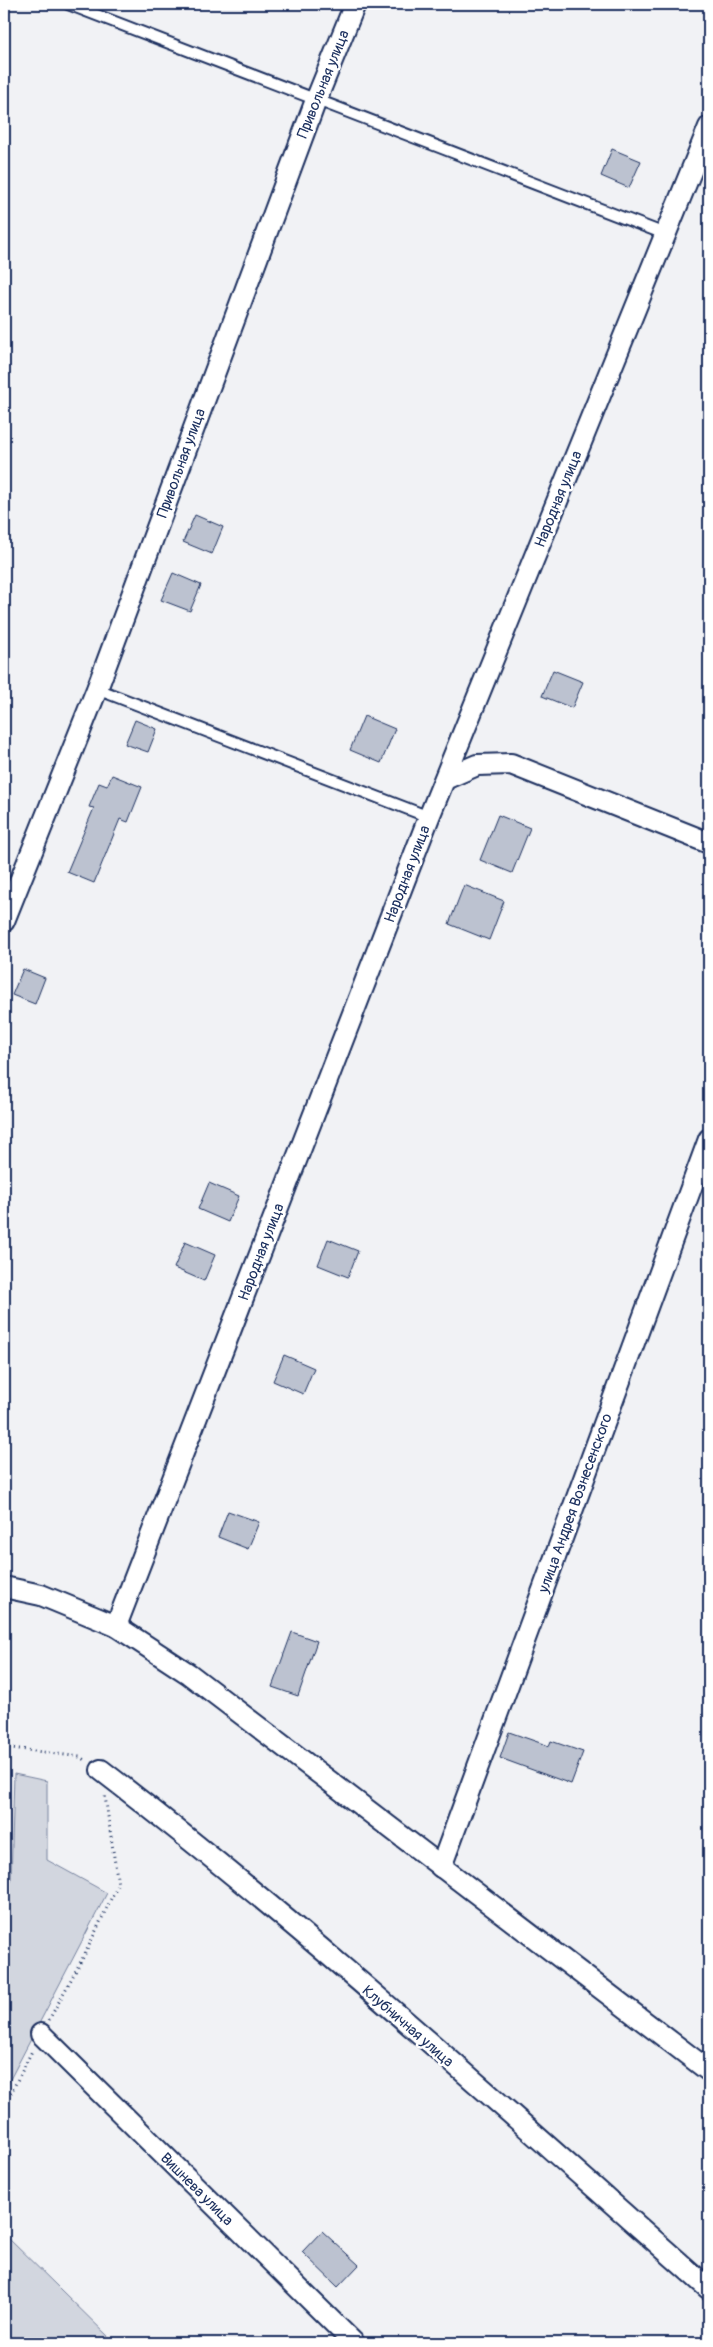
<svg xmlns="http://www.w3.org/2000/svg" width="713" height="2347" font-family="Pangolin,sans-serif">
	<rect width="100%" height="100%" fill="#f1f2f5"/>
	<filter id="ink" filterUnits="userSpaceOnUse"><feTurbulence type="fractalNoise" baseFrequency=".02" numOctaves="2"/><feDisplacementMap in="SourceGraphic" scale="10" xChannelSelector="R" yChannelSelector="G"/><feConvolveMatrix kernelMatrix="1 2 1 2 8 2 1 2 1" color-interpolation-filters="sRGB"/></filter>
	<g filter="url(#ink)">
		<g fill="#d2d6df" stroke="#76829e">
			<path d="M14,1774l33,7v79l60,33 -103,198v-195l7,-15z"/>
			<path d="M4,2234l111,109h-111z"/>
		</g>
		<g fill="#bcc2d0" stroke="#1b2f5e">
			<path d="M612,149l29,12 -12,27 -28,-12z"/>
			<path d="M195,515l28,12 -11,27 -29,-12z"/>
			<path d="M173,573l28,12 -11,26 -29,-11z"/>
			<path d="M553,670l30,12 -11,26 -30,-12z"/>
			<path d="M364,716l31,13 -14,34 -31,-13z"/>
			<path d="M135,720l22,9 -9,23 -23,-8z"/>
			<path d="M112,775l30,12 -14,35 -8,-3 -26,64 -27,-11 27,-64 -5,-1 10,-24 8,3z"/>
			<path d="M498,815l32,13 -18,45 -32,-13z"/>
			<path d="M464,885l40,16 -15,39 -40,-16z"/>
			<path d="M23,969l22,9 -10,26 -23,-9z"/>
			<path d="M209,1183l30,13 -11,26 -30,-13z"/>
			<path d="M328,1239l30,12 -10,26 -30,-12z"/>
			<path d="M185,1242l30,13 -11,26 -30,-13z"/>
			<path d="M284,1355l30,13 -11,26 -30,-13z"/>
			<path d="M228,1511l31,11 -11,27 -30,-12z"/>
			<path d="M292,1632l25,9 -19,55 -26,-9z"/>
			<path d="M509,1732l40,14 2,-5 32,11 -12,32 -71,-26z"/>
			<path d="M322,2231l37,34 -21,22 -36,-35z"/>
		</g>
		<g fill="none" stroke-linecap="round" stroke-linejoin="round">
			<defs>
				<g id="lane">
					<path d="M68,4l597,230"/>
					<path d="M97,689l332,128"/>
				</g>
				<g id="street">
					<path d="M445,779l32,-14 34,-1 198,79"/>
					<path d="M4,921l93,-232 219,-589 39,-96"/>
					<path d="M4,1587l37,8 75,31 73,48 520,397"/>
					<path d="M116,1626l313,-809 280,-690"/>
					<path d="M101,1770c211,162 408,343 608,519"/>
					<path d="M441,1867l268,-728"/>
					<path d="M41,2034l313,309"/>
				</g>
			</defs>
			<use href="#lane" stroke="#1b2f5e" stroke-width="14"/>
			<use href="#street" stroke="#1b2f5e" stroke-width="24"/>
			<g stroke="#1b2f5e" stroke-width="3" stroke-dasharray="1 4" stroke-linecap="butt">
				<path d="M4,1747l76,10 6,4"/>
				<path d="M49,2020l37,-68 32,-68 -13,-88"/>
				<path d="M4,2107l29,-58"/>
			</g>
			<use href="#lane" stroke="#fff" stroke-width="10"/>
			<use href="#street" stroke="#fff" stroke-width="20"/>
		</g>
	</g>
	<g text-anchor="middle" stroke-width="5" stroke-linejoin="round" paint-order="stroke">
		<g font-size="15" fill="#1b2f5e" stroke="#fff">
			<text transform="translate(323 84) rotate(-68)" y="5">Привольная улица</text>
			<text transform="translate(181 463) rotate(-70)" y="5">Привольная улица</text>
			<text transform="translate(558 499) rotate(-68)" y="5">Народная улица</text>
			<text transform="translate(407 874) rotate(-69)" y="5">Народная улица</text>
			<text transform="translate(261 1252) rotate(-69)" y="5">Народная улица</text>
			<text transform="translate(575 1503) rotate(-70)" y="5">улица Андрея Вознесенского</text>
			<text transform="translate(408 2026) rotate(41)" y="5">Клубничная улица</text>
			<text transform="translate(197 2189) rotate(45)" y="5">Вишнева улица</text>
		</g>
	</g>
	<rect width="713" height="2347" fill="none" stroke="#fff" stroke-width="20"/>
	<rect x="10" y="10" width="693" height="2327" fill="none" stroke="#1b2f5e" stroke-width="2" filter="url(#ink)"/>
</svg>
